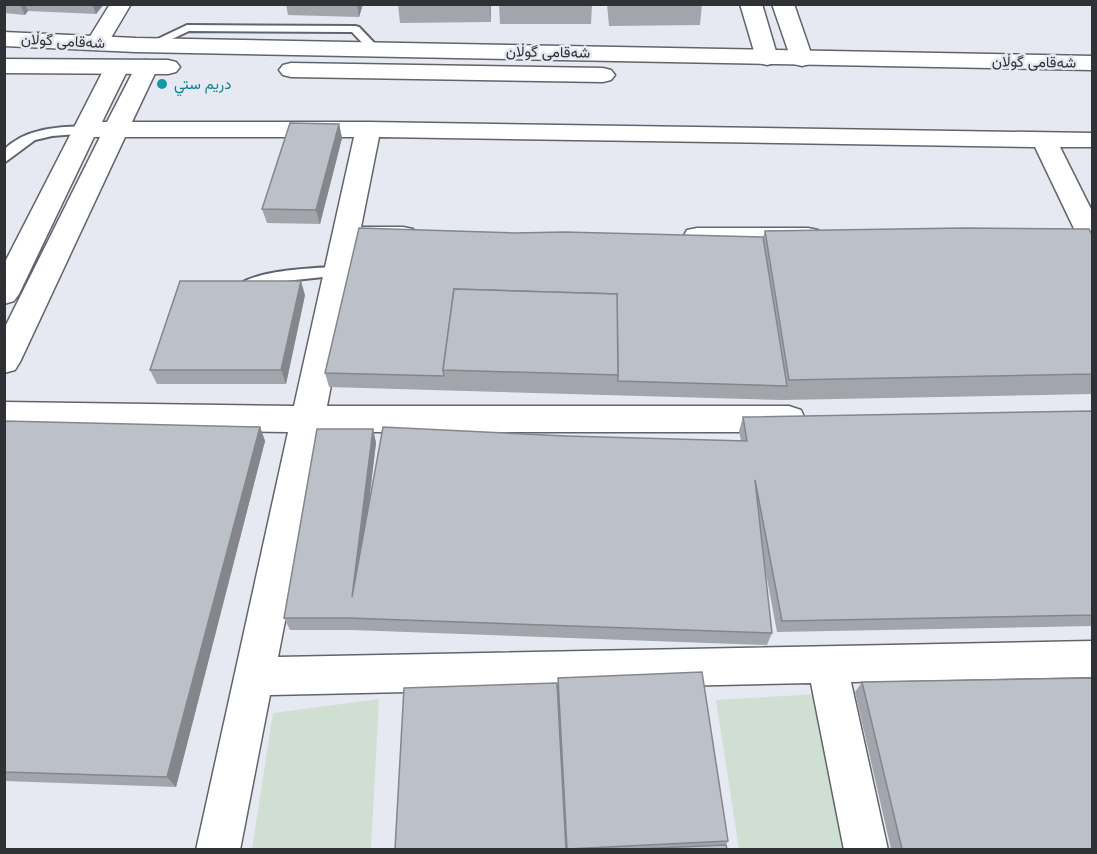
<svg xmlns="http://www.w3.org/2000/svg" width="1097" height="854" font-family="'Varela Round',Vazirmatn,sans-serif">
	<rect width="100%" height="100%" fill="#e6e9f2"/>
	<g fill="#cfe0d3">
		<path d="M818,694l26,155h-105l-23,-149z"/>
		<path d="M379,699l-8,150h-119l21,-136z"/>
	</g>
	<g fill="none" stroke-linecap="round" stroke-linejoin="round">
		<defs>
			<g id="service">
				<path d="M187,25l168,1 4,1 20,21 -6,3 -4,-1 -17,-18 -163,-1 -34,16h-8l-2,-2z"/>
				<path d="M86,126l6,4 -2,3 -38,3 -17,4 -31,23v-13c21,-22 54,-23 82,-24z"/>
				<path d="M337,267l5,2 2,3 -2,3 -66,7 -37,14 -7,-5c14,-21 81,-23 105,-24z"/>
			</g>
			<g id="minor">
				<path d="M110,4h21l-26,44 -8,2 -8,-2 -3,-5z"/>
				<path d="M117,60l8,2 4,5 -27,55h5l31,-60 8,-2 8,2 4,5 -26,55h236l724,11v14h-32l32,64v35l-10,-2 -4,-7 -43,-90 -656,-10 -18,90h42l10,2 4,7 -4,7 -10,2h-45l-31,161h462l12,4 4,9 -4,9 -12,4h-467l-44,225 814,-16v36l-241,5 37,168h-44l-33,-167 -541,12 -30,155h-44l92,-418 -284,-4v-26l290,4 60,-269h-229l-105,225 -5,8 -11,3v-44l96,-192h-6l-75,157 -5,7 -10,3v-40l101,-197 4,-5z"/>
				<path d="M697,228h111l10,2 4,7 -4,7 -10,2h-111l-10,-2 -4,-7 4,-7z"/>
			</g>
			<g id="tertiary">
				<path d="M740,4h22l16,54 -3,5 -8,2 -8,-2 -3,-5z"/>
				<path d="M772,4h22l19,55 -3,5 -8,2 -8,-2 -3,-5z"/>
			</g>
			<g id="primary">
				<path d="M4,32l132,6 956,18v14l-956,-18 -132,-6z"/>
				<path d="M4,59l164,1 8,2 4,5 -4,5 -8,2 -164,-1z"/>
				<path d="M291,63l312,5 8,2 4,5 -4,5 -8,2 -312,-5 -8,-2 -4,-5 4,-5z"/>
			</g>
		</defs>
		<use href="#service" stroke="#61646c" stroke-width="4"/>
		<use href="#minor" stroke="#61646c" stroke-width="3"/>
		<use href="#tertiary" stroke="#61646c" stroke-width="3"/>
		<use href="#primary" stroke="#61646c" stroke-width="3"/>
		<use href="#service" fill="#fff" fill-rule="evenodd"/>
		<use href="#minor" fill="#fff" fill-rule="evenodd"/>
		<use href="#tertiary" fill="#fff" fill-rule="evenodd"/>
		<use href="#primary" fill="#fff" fill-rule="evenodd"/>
	</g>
	<g fill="#a2a5ac">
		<path d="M4,4h100l-8,10 -68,-3 -3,4 -21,-2z"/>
		<path d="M286,4h77l-4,13 -71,-2z"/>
		<path d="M398,4h93v18l-91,1z"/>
		<path d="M499,4h93l-1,20h-91z"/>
		<path d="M607,4h95l-2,21 -91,1z"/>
		<path d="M339,124l3,14 -22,86 -53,-1 -5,-14z"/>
		<path d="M765,231l327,4v159l-309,6 -454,-13 -4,-14 189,-140 249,4z"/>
		<path d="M305,295l-19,89h-129l-7,-14z"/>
		<path d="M1092,411v215l-315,6 -13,-69 8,70 -5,12 -415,-15h-62l-6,-12 89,-189 3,14 -8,67 198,-74 175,5 -2,-10 4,-14z"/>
		<path d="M4,421l256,6 5,14 -89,346 -172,-6z"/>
		<path d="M862,682l230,167h-201l-36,-157z"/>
		<path d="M557,683l171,158 -2,4 1,4h-161z"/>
	</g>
	<g fill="#84868c">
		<path d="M20,4h5l3,7 -3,4z"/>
		<path d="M92,4h12l-8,10z"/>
		<path d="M357,4h6l-4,13z"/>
		<path d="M490,4h1v18z"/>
		<path d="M339,124l3,14 -22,86 -4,-14z"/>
		<path d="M301,281l4,14 -19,89 -5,-14z"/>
		<path d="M260,427l5,14 -89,346 -9,-10z"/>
		<path d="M373,429l3,14 -20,166 -4,-12z"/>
	</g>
	<g fill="#bcc0c8" stroke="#84868c" stroke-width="1.5">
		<path d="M290,123l49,1 -23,86 -54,-1z"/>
		<path d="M359,228l155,5 50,-1 199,5 24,149 -169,-5 -1,-87 -163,-5 -11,81 1,6 -119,-3z"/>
		<path d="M964,228l125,1 3,6v139l-303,6 -24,-149z"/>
		<path d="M180,281h121l-20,89h-131z"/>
		<path d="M454,289l163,5 1,81 -175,-5z"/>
		<path d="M1092,411v204l-310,6 -27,-141 17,153 -424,-15h-64l33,-189h56l-21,168 31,-170 183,9 181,5 -4,-24z"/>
		<path d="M4,421l256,6 -93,350 -163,-5z"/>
		<path d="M702,672l26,169 -161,8 -9,-171z"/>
		<path d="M1092,678v171h-190l-40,-167z"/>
		<path d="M557,683l9,166h-171l9,-161z"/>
		<path d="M726,845l1,4h-93z"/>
	</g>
	<circle fill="#0f9aa8" stroke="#e6e9f2" stroke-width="2" cx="162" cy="84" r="6"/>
	<g text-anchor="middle" stroke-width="5" stroke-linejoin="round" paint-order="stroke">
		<g font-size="15" fill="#2f3134" stroke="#e6e9f2">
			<text transform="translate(63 41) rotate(3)" y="5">شەقامی گوڵان</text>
			<text transform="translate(548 52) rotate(1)" y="5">شەقامی گوڵان</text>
			<text transform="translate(1034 62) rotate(1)" y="5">شەقامی گوڵان</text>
		</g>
		<g font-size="15" fill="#0d838f" stroke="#e6e9f2" text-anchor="start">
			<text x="174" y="89">دريم ستي</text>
		</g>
	</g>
	<rect width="1097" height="854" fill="none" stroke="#2f3134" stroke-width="12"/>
</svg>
